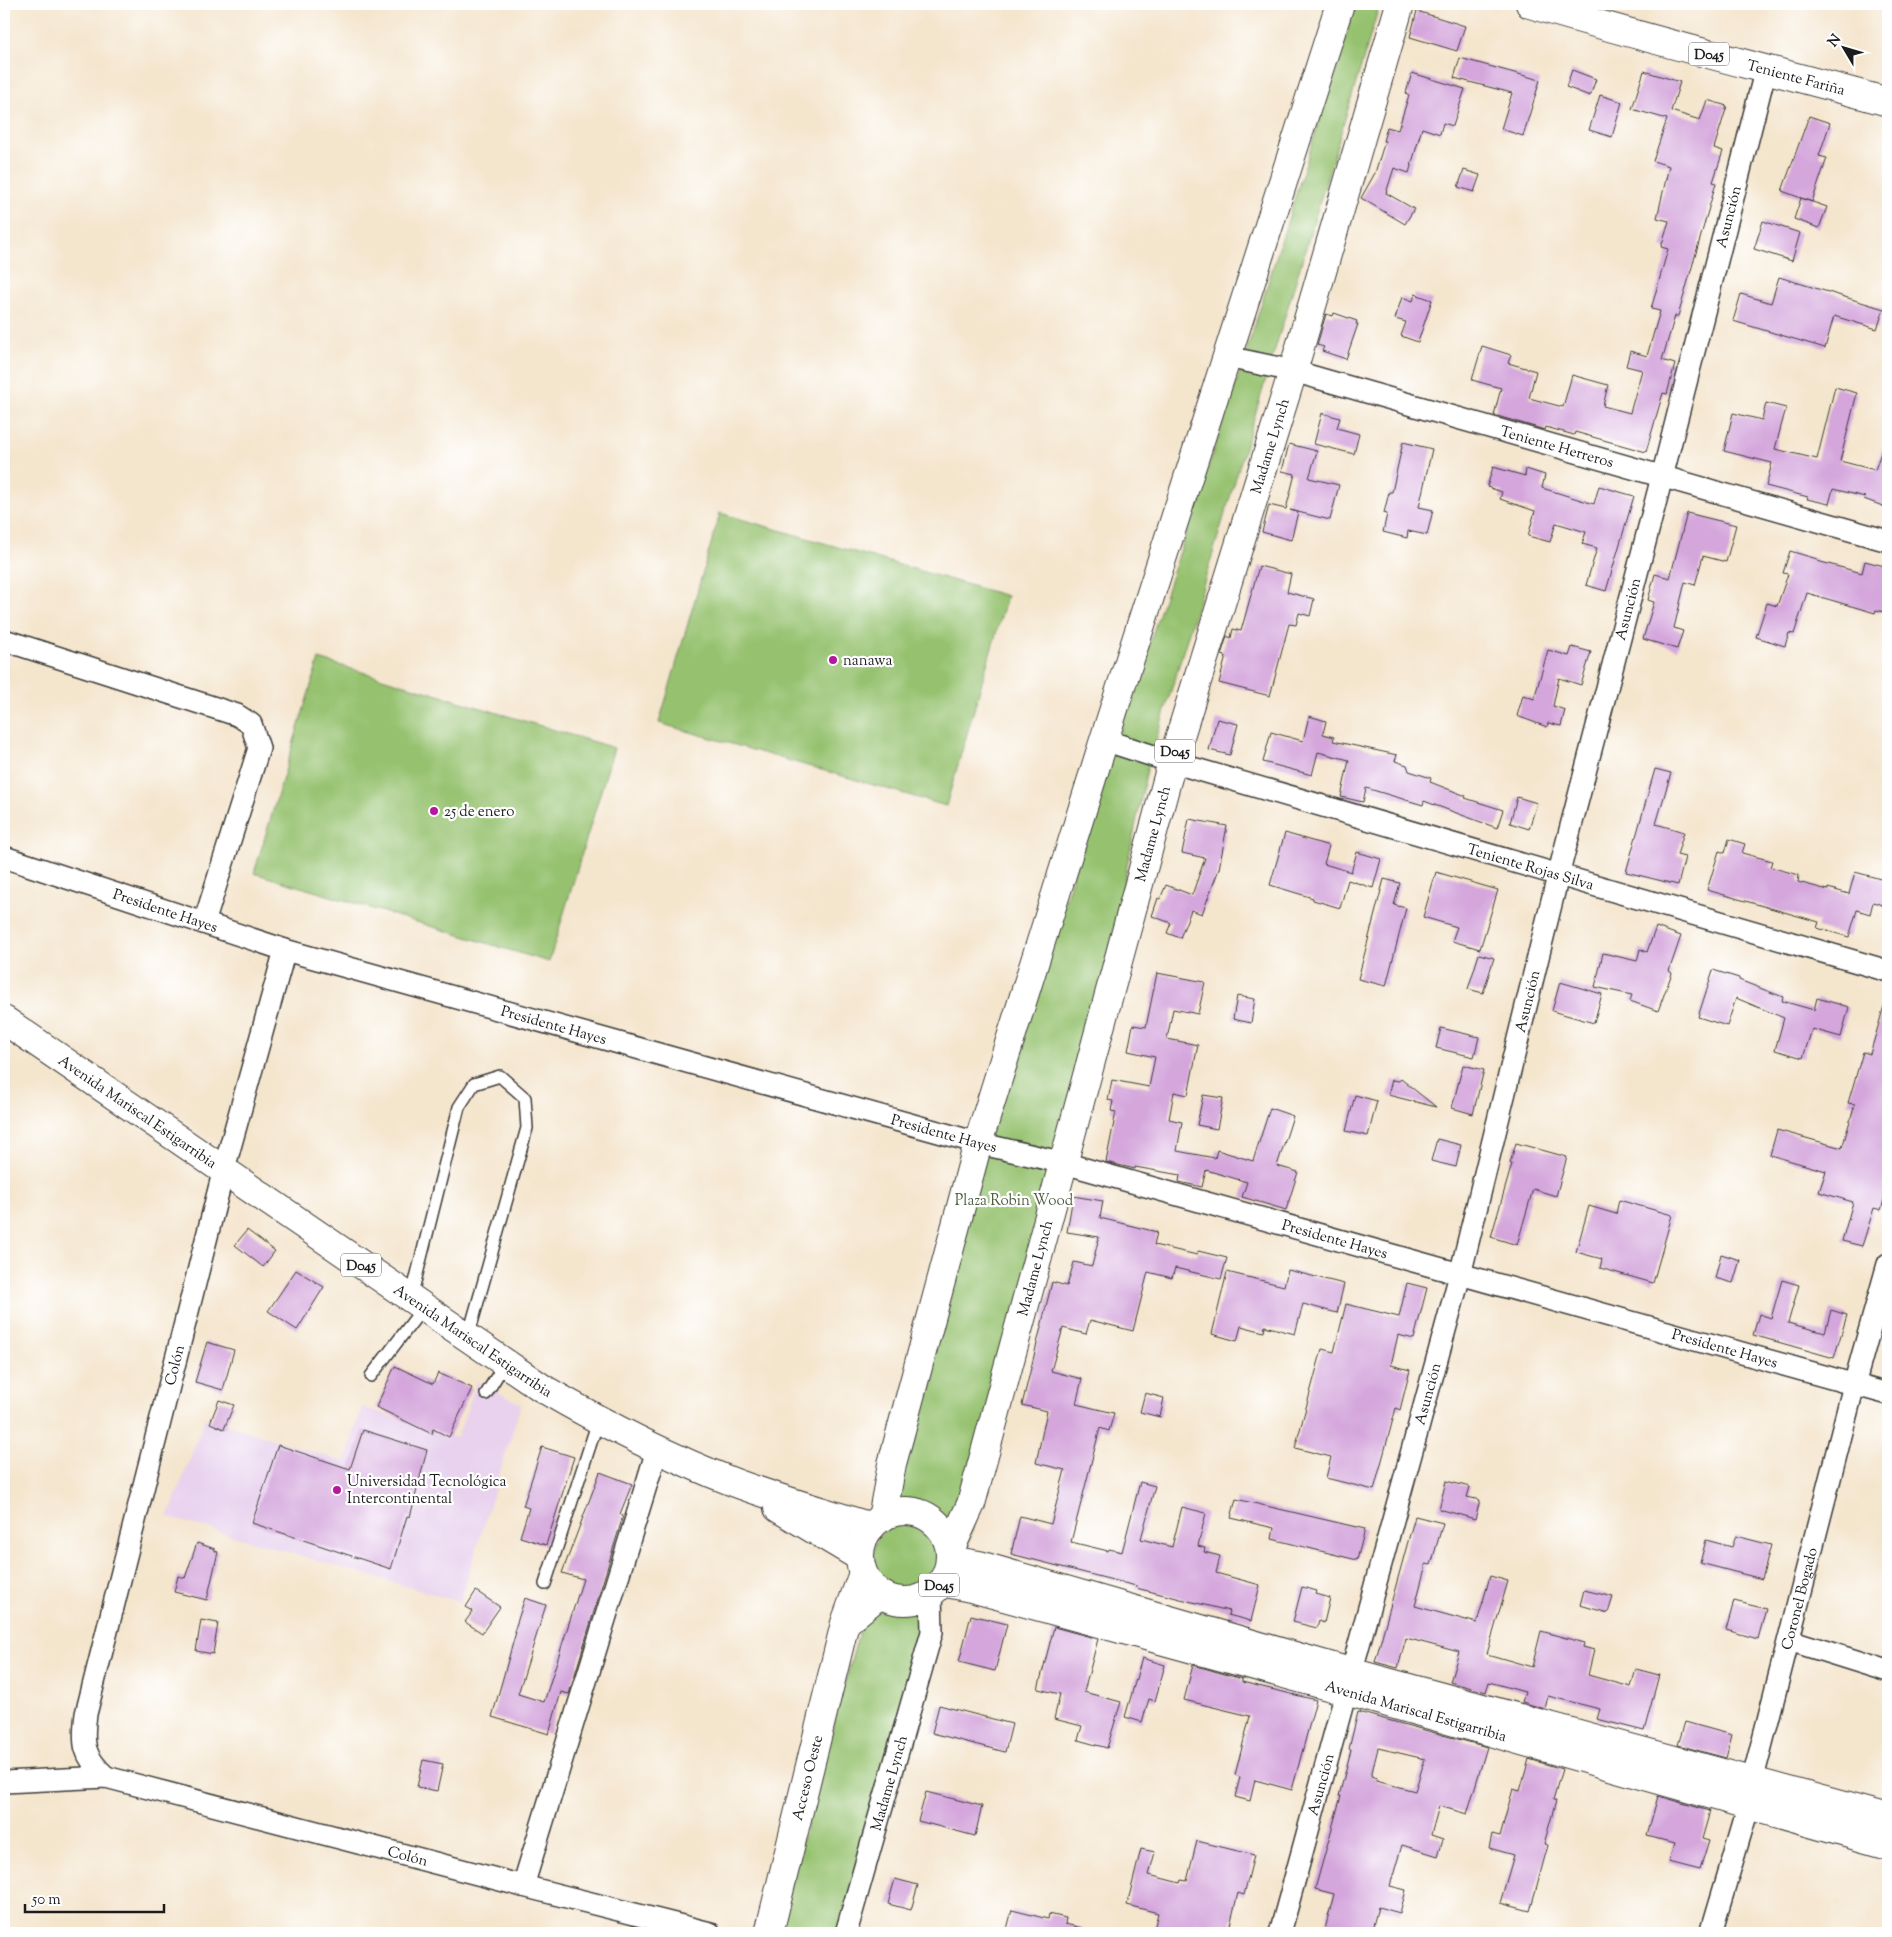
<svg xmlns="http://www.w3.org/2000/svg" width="1892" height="1937" font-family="'Sorts Mill Goudy',serif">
	<rect width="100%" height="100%" fill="#fff"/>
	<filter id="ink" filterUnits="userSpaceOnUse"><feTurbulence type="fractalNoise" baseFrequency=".02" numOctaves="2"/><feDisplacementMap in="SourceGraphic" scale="10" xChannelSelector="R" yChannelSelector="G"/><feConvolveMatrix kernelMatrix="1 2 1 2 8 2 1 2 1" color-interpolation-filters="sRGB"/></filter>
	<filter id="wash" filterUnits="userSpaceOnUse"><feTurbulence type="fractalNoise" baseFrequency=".0096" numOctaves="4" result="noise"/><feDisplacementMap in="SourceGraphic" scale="20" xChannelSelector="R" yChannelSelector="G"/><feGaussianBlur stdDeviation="1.12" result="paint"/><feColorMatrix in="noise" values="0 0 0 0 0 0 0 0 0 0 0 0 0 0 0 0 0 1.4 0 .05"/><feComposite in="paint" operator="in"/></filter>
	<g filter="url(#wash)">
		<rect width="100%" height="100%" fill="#f4e5cd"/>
		<path fill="#e8d2ee" d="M477,1382l44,22 -61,198 -292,-85 37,-99 140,44 17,-55 95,31z"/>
		<g fill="#96c270" stroke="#596f46">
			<path d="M1356,4h24l-233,766 -85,407 -94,370 -12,-1 -5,-18 -25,-19 -32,-2 88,-350 128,-396 126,-377z"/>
			<path d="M720,513l287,83 -61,210 -287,-83z"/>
			<path d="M319,659l295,89 -65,214 -295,-89z"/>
			<circle cx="907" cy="1556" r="34"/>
			<path d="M869,1595c23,18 43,19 68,4l-99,334h-61z"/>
		</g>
		<g id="blocks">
			<g fill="#d4a6dc" fill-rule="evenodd">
				<path d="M1417,11l48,15 -8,25 -47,-14z"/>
				<path d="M1460,58l80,22 -17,56 -22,-7 11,-36 -58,-15z"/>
				<path d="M1572,70l24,9 -6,17 -24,-9z"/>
				<path d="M1644,71l36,11 -9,29 29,9 7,-20 20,6 -13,42 9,3 -10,31 3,1 -38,133h-3l-13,44 13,4 -8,30 -4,-1 -17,59 -71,-20 -1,3 -28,-8 -1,3 -51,-15 7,-27 -29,-8 10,-34 29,9 -3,8 28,8 -7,27 34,9 9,-32 36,10 -5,21 27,7 12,-43 -16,-4 4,-15 17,5 13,-45 -9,-2 17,-60 -7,-2 8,-26 -12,-3 12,-52 -16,-5 14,-42 -35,-10z"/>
				<path d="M1412,73l53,16 -12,37 -10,-3 -3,11 -18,-6 -13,45 -15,-5 -8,25 28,16 -9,15 -44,-26 14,-25 10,-32h-2l4,-14 11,3 11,-35 -3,-2z"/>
				<path d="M1600,95l22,7 -10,35 -23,-7z"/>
				<path d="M1809,116l21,7 -11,33 8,2 -15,44 -30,-11z"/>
				<path d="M1464,170l16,5 -6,17 -16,-5z"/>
				<path d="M1801,198l26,9 -8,21 -25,-9z"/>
				<path d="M1763,221l37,12 -8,28 -38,-12z"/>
				<path d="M1779,277l105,32 -7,20 -43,-13 -9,32 -92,-27 8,-27 30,9z"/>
				<path d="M1415,294l17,6 -14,42 -17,-6 5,-14 -11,-3 7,-22 11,4z"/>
				<path d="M1334,313l23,8 -1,3h2l-12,35 -24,-8 2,-4 -7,-2 9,-31 7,2z"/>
				<path d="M1835,387l22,6 -17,68 35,9 11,-32h2v70l-24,-9 1,-2 -32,-8 -4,15 -22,-5 1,-2 -42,-11 6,-23 -48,-12 9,-38 29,7 4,-17 20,5 -11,41 42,10z"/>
				<path d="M1322,413l18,5 -3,10 22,6 -5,20 -40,-10z"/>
				<path d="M1403,442l29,7 -13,58 14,3 -6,25 -19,-4 -1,7 -24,-6 4,-18 -3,-1 5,-21h3z"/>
				<path d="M1289,444l28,7 -8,27 30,7 -9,35 -40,-10 8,2 -7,28 -29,-8 7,-27 17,4 9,-35 -13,-3z"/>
				<path d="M1493,467l32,9 1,-7 19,6 -3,13 52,16 5,-18 35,10 -28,95 -20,-6 11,-37 -15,-4 4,-12 -30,-9 -6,19 -22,-6 7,-25 -35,-12 2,-7 -15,-5z"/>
				<path d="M1687,513l49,12 -10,37 -23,-6 -8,29 -10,-3 -11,46 9,3 -6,18 -34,-10 11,-37 -6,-2 7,-26 15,4z"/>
				<path d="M1790,551l27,8v2l45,12 3,-12 23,6v46l-12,-3 -1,3 -68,-20 -13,41 -5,-1 -4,13 -29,-9 11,-34 10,3 11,-32 -5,-1z"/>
				<path d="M1259,566l32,8 -4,18 27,7 -4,17 -11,-3 -3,12 -7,-1 -19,72 -51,-13 7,-27 -5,-1 6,-19 4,2 2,-9 8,2z"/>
				<path d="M1572,647l19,5 -10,33 -22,-7 -6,28 12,4 -4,16 -13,-3 -1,4 -30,-11 6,-21 11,4 14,-49 21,6z"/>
				<path d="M1309,716l17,5 -3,13 11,3 -1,4 64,14 -2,6 12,4 2,6 22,7 -1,4 36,14 -1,2 38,12 -6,18 -73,-27 -1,4 -57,-17 -3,14 -22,-5 8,-37 -31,-8 -6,23 -49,-13 8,-30 32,9z"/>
				<path d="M1217,719l21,5 -8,31 -21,-5z"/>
				<path d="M1655,769l16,4 -15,51 28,8 -7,23 8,2 -7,28 -52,-13z"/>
				<path d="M1517,797l20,6 -8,26 -19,-6z"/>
				<path d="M1189,819l38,7 -8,43 -17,45 -11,-4 -11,28 -13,-5 4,-10 -19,-7 6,-18 2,1 6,-14 26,10 13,-37 -23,-5z"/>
				<path d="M1285,833l44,13 -5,18 27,8 6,-20 24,7 -8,29 -25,-8 -8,28 -27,-8v-2l-43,-13z"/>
				<path d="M1729,839l16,5 -3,9 30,8 -2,6 29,8 -1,7 30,8v-2l21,6 6,-22 33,9v26l-15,-5 -3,12 -13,-4 -8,27 -32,-9 2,-6 -112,-32 12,-39 6,2z"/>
				<path d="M1436,872l62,18 -18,59 -28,-8 5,-14 -34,-10z"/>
				<path d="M1384,879l16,4 -6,22 12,3 -20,78 -28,-7z"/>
				<path d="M1656,927l25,9 -12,35 3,2 -14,38 -28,-10 2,-6 -37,-8 8,-34 34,8 3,-12 7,3z"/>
				<path d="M1479,954l15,4 -11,35 -15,-4z"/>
				<path d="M1713,970l26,8v2l44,17 -1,4 32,9 3,-12 32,9 -8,30 -29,-8 -9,29 -28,-8 9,-32 -48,-20 -9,28 -29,-9z"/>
				<path d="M1157,973l48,9 -7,32 -25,-5 -6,30 31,6 -10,50 -14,-3 -5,27 13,3 -5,29 38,7 2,-8 36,11 17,-53 23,8 -16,50 21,6 -12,38 -44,-13 5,-15 -41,-12 -4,17 -23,-5 1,-7 -45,-8v2l-29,-7 10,-50 -5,-1 2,-10 -5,-1 4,-20 37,7 6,-30 -27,-6 5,-26 13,2z"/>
				<path d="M1560,982l42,12 -8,29 -42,-12z"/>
				<path d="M1237,996l18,3 -4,24 -18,-4z"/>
				<path d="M1884,1006h4v168l-4,14 3,1 -6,21 -7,-2 -12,38 -20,-5 11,-39 -34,-10 7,-21 -56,-16 7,-25 65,18 13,-44 -7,-1 15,-51 7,2z"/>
				<path d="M1441,1028l38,9 -5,20 -38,-9z"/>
				<path d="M1463,1065l21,5 -11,44 -21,-6z"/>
				<path d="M1401,1079l35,28 -48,-12 4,-15 7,1z"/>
				<path d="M1203,1095l20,3 -6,31 -20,-4z"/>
				<path d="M1355,1095l22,6 -9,35 -22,-5z"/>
				<path d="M1437,1139l24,6 -5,22 -25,-6z"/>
				<path d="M1516,1143l51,14 -11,39 -23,-7 -16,56 -26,-8 21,-73 -2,-1z"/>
				<path d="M1073,1196l30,5 -3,17 57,14 -3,13 43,10 1,-4 29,7 -6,21 -46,-11 -3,10 -24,-6 -15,59 -43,-11 -4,14 -23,-6 -12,43 31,8 -6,25 38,9 -5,18 -9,-3 -29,114 37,9 1,-2 13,3 18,-70 15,4 -14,53 31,8 10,-40 24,6 -8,33 7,2 -1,4 16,4 -4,17 44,12 -9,36 -23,-6 1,-4 -93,-23v-2l-125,-32 9,-38 31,8 14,-54 -29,-7 11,-52 -25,-6 30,-123 15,4 7,-24 18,4 7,-29 -32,-5z"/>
				<path d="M1619,1200l53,15 -19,68 -53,-15 2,-9 -26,-7 13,-46 27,8z"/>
				<path d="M247,1230l28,21 -12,16 -28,-22z"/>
				<path d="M1721,1254l19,6 -7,23 -18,-5z"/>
				<path d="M296,1270l28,17 -27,43 -29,-19z"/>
				<path d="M1288,1270l56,14 -7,29 -34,-9 -8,30 -30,-8 -1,6 -23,-6 -4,15 -25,-7 15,-62 57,14z"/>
				<path d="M1782,1280l17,5 -11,38 37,10 6,-23 16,5 -13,43 -81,-23 6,-21 12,4z"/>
				<path d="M1407,1283l20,5 -13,51 -16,-4 -7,30 19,5 -10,40 -4,-2 -22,82 -48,-12 5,-21 -36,-9 27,-99 12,3 12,-48 53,13z"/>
				<path d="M207,1342l27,8 -11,40 -28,-8z"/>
				<path d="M395,1366l38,18 5,-11 34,15 -23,49 -16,-8 -1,5 -56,-27z"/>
				<path d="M1145,1393l19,5 -4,19 -20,-5z"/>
				<path d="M219,1400l15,5 -10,24 -14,-6z"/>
				<path d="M363,1430l64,20 -17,67 -3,-1 -16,53 -139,-46 26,-78 72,24z"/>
				<path d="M542,1447l32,10 -28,88 -26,-8 9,-29 -6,-2z"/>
				<path d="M600,1472l32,12 -12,30 3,2 -54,178 -8,-2 -12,42 -57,-17 24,-85h-2l11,-34 21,7 -28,89 26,8 39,-123 -21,-6z"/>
				<path d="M1446,1481l24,6 -3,10 13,3 -5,19 -36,-10z"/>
				<path d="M1236,1499l129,30 -8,31 -85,-21 2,-11 -43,-10z"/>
				<path d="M1415,1516l28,7 -12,42 -5,-1 -11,42 62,17 13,-47 18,5 -21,73 45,13 9,-36 43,12 -1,4 11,3 -6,25 43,12 5,-18 23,6 -15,56 -47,-12 3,-10 -52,-13 -3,13 -23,-7 3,-10 -36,-10 -3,10 -36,-10 9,-30 -53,-14 -8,30 -23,-6z"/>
				<path d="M1736,1536l35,9 -9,34 -62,-16 6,-23 26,7z"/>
				<path d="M197,1543l18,6v2l3,1 -11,48 -33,-8 4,-16 7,2z"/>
				<path d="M1302,1587l15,4 -1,3 14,4 -6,25 -5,-2 -2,7 -24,-6z"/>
				<path d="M1584,1590l29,7 -5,16 -28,-8z"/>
				<path d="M476,1591l24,16 -18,26 -17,-11 8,-11 -7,-4z"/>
				<path d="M1734,1601l32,8 -8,30 -32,-9z"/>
				<path d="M971,1615l36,9 -12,47 -36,-9z"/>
				<path d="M201,1620l17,3 -5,31 -17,-3z"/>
				<path d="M1054,1627l44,12 -14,53 37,10 -14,46 -29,-8 4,-14 -28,-7 6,-25 -22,-5z"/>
				<path d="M1142,1658l23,7 -10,36 -6,-2 -7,23 -17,-5z"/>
				<path d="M1193,1665l49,14v3l74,18 -24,90 -37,-10 -5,21 -15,-4 5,-20 -5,-2 15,-59 -66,-16z"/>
				<path d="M939,1705l73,19 -7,28 -73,-19z"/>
				<path d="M1358,1712l129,35 -20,67 -28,-8 -8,29 12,4 -5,17 -36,-11 -12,41 16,4 -6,23 -22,-6 -7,26h-47l10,-39 -19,-5 26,-93h-2l12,-46 -2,-1zM1378,1748l47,11 -10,32 -39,-10 1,-3 -6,-2z"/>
				<path d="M1685,1722l47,13 -6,23 -48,-13z"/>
				<path d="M1529,1759l33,10 -9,31 3,1 -12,43 4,1 -18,66 -30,-8 14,-48 -25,-7 3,-14 8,2 13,-47 7,2z"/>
				<path d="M423,1760l20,4 -6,27 -20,-4z"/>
				<path d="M926,1792l56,14 -7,30 -57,-15z"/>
				<path d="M1658,1796l52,15 -8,28 7,2 -9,29 -31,-8 5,-19 -27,-7z"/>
				<path d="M1197,1841l57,14 -10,40 -6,-2 -10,40h-75l5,-20 -31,-8 14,-56 14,3 -6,23 31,8 1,-3 6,1z"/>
				<path d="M895,1879l23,6 -7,25 -23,-6z"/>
				<path d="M1012,1910l36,9 1,-5 17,4 -1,6 17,4 -1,5h-75z"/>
			</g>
		</g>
	</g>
	<g filter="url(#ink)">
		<use href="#blocks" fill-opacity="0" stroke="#3c3a37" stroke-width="1"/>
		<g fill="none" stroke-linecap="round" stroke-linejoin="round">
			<defs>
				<g id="lane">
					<path d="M411,1298l48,-191 15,-23 26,-8 25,22 2,30 -59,209"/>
					<path d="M371,1376l52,-68"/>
					<path d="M486,1394l19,-31"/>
					<path d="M545,1584l53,-163"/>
				</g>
				<g id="street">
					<path id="s1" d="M1227,357l66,14 595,170"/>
					<path d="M4,640l233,75 14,9 8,24 -55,175"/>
					<path id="s2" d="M1104,740l68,22 716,209"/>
					<path id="s3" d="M4,857l281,93 693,193 86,20 824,231"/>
					<path d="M1789,1640l99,31"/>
					<path id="s4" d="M106,1777c-23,-21 -24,-33 -20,-63l138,-545 61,-219"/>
					<path id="s5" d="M4,1782l102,-5 417,109 187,47"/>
					<path d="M523,1886l134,-436"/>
					<path id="s6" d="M846,1933l86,-301 -1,-39"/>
					<path id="s7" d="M1280,1933l180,-658 98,-399 104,-399 104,-409"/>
					<path id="s8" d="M1711,1933l38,-128 3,-23 102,-397 34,-121"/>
				</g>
				<g id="secondary">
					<path d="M950,1560l29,5 371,107 538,146"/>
					<path id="s9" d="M942,1582l29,6 375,103 542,154"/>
					<path d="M846,1622l34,-28"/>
					<path id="s10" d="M769,1933l76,-310 18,-50"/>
				</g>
				<g id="primary">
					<path id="s11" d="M1530,4c118,36 239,65 358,98"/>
					<path id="s12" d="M4,1020l538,368c62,36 124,68 191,94 45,17 92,30 138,45"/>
					<path d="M778,1508l82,49"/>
					<circle cx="905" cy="1556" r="45"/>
					<path d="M882,1518l10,-54 86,-321 126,-403 236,-736"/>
					<path id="s13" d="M950,1550l21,-46 201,-742 121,-391 107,-367"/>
				</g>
			</defs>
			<use href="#lane" stroke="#3c3a37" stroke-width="14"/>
			<use href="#street" stroke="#3c3a37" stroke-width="24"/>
			<use href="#secondary" stroke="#3c3a37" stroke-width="30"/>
			<use href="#primary" stroke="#3c3a37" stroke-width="30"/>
			<use href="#lane" stroke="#fff" stroke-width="11"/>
			<use href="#street" stroke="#fff" stroke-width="21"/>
			<use href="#secondary" stroke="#fff" stroke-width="28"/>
			<use href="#primary" stroke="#fff" stroke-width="28"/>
		</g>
	</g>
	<g fill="#b5179e" stroke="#fff" stroke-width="2">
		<circle cx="833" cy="660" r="5"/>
		<circle cx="434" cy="811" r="5"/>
		<circle cx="337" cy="1490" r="5"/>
	</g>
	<g text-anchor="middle" stroke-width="4.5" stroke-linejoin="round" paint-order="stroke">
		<g fill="#fff" stroke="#606060" stroke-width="1">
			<rect x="1689" y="42.5" width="40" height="23" rx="4"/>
			<rect x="1155" y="739.5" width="40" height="23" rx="4"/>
			<rect x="341" y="1253.5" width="40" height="23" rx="4"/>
			<rect x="919" y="1573.5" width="40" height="23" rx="4"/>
		</g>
		<g font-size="14" font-weight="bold" fill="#1c1c1c">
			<text x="1709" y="59">D045</text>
			<text x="1175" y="756">D045</text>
			<text x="361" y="1270">D045</text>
			<text x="939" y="1590">D045</text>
		</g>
		<g font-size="15" fill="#1c1c1c" stroke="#fff">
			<text dy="5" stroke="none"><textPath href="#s11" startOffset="276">Teniente Fariña</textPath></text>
			<text dy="5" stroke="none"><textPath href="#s7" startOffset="1774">Asunción</textPath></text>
			<text dy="5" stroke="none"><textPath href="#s13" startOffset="1150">Madame Lynch</textPath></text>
			<text dy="5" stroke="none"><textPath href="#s1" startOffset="342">Teniente Herreros</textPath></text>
			<text dy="5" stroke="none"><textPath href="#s7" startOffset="1369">Asunción</textPath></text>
			<text dy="5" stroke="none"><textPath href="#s13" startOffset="745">Madame Lynch</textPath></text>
			<text dy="5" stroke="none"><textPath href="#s2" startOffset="445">Teniente Rojas Silva</textPath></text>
			<text dy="5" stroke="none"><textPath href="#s3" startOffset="170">Presidente Hayes</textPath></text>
			<text dy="5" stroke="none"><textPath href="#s7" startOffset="964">Asunción</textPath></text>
			<text dy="5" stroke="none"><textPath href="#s3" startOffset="575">Presidente Hayes</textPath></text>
			<text dy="5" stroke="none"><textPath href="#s12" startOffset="162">Avenida Mariscal Estigarribia</textPath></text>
			<text dy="5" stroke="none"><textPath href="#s3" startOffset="980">Presidente Hayes</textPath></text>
			<text dy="5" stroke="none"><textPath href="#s3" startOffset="1385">Presidente Hayes</textPath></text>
			<text dy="5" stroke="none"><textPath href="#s13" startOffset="295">Madame Lynch</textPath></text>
			<text dy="5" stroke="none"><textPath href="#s12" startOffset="568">Avenida Mariscal Estigarribia</textPath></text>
			<text dy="5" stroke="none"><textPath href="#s3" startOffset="1790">Presidente Hayes</textPath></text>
			<text dy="5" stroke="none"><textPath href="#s4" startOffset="430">Colón</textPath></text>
			<text dy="5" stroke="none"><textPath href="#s7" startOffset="559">Asunción</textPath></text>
			<text dy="5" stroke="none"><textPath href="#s8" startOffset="346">Coronel Bogado</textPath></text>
			<text dy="5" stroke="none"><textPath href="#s9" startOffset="491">Avenida Mariscal Estigarribia</textPath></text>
			<text dy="5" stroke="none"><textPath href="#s10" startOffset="160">Acceso Oeste</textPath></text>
			<text dy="5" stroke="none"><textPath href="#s6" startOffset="156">Madame Lynch</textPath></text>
			<text dy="5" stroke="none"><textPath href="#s7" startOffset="154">Asunción</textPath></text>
			<text dy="5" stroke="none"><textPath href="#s5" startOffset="414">Colón</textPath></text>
		</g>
		<g font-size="15" fill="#1c1c1c" stroke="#fff" text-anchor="start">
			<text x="843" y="665">nanawa</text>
			<text x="444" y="816">25 de enero</text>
			<text x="347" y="1486">Universidad Tecnológica<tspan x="347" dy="17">Intercontinental</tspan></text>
		</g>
		<g font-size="15" fill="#4d5e3e" stroke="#fff">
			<text x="1014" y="1205">Plaza Robin Wood</text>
		</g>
	</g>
	<rect width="1892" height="1937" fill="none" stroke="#fff" stroke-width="20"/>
	<g transform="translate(1844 48) rotate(308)" stroke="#ffffff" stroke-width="4" paint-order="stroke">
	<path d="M0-4L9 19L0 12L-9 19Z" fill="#1c1c1c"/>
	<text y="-8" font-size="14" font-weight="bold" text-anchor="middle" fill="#1c1c1c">N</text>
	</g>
	<path d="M25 1904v8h139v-8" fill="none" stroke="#1c1c1c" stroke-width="2.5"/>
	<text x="32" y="1904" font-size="15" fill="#1c1c1c" stroke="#ffffff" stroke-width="4" paint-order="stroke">50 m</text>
</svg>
